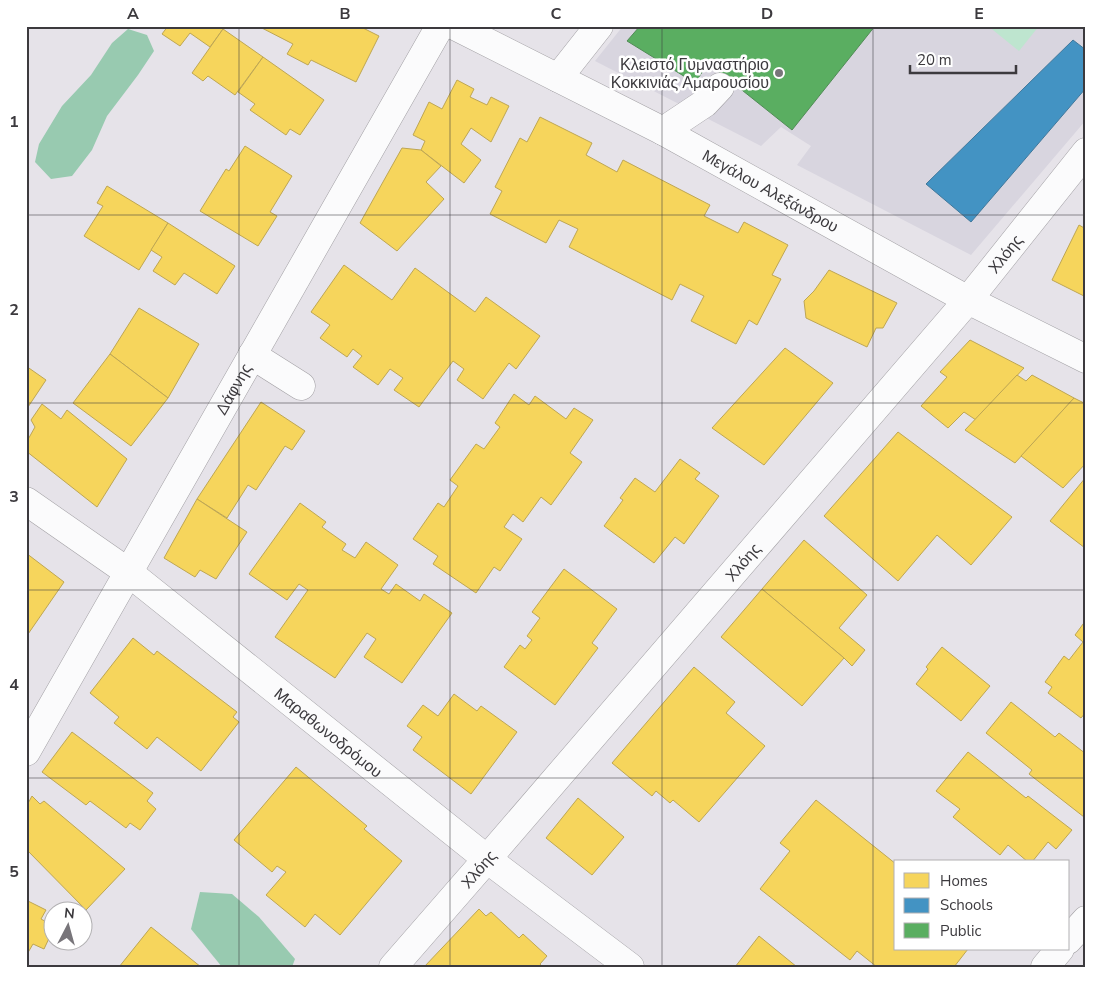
<svg xmlns="http://www.w3.org/2000/svg" width="1112" height="993" font-family="'Nunito Sans',sans-serif">
	<rect width="100%" height="100%" fill="#e6e3e9"/>
	<path fill="#d8d5df" d="M623,26h463v94l-115,135 -174,-90 14,-19 -30,-19 -20,19 -166,-85z"/>
	<path fill="#bee5cf" d="M988,26h51l-20,25z"/>
	<g fill="#98cab0">
		<path d="M128,29l19,6 7,16 -16,24 -31,41 -15,34 -20,26 -21,3 -16,-17 4,-18 23,-38 29,-31 21,-32z"/>
		<path d="M200,892l32,2 27,23 36,42 -3,8h-70l-31,-38z"/>
	</g>
	<g fill="#f6d55c" stroke="#bea653">
		<path d="M168,26h51l4,3 -13,18 -20,-14 -10,13 -18,-12z"/>
		<path d="M258,26h101l20,10 -23,46 -45,-22 -3,5 -21,-11 6,-10z"/>
		<path d="M223,29l40,28 -28,38 -27,-19 -5,5 -11,-8z"/>
		<path d="M263,57l61,43 -24,35 -10,-6 -4,6 -36,-25 5,-6 -17,-12z"/>
		<path d="M457,80l17,9 -4,8 17,8 4,-8 18,9 -18,36 -20,-14 -10,16 20,16 -17,23 -43,-33 4,-9 -12,-6 16,-33 13,7z"/>
		<path d="M540,117l52,26 -6,12 31,17 6,-12 87,45 -6,11 34,17 6,-11 44,23 -16,30 9,4 -24,46 -8,-5 -13,24 -45,-23 13,-25 -24,-12 -8,16 -103,-53 9,-18 -19,-9 -13,23 -56,-29 12,-23 -7,-4 25,-49 7,4z"/>
		<path d="M245,146l47,30 -22,36 7,4 -19,30 -58,-35 26,-42 3,2z"/>
		<path d="M402,148l19,2 20,16 -15,16 18,17 -47,52 -37,-28z"/>
		<path d="M107,186l61,37 -29,47 -55,-34 19,-30 -6,-3z"/>
		<path d="M168,223l67,43 -18,28 -33,-21 -9,12 -22,-14 9,-14 -11,-7z"/>
		<path d="M1079,225l7,4v68l-34,-17z"/>
		<path d="M344,265l48,35 23,-32 60,44 11,-15 54,39 -24,33 -7,-6 -26,36 -26,-19 7,-11 -11,-8 -34,46 -25,-17 9,-12 -13,-9 -12,16 -25,-18 9,-11 -9,-7 -6,8 -27,-19 10,-13 -19,-13z"/>
		<path d="M829,270l68,33 -14,25h-7l-9,19 -61,-29 -2,-17 10,-10z"/>
		<path d="M139,308l60,36 -31,54 -58,-44z"/>
		<path d="M970,340l54,28 -48,52 -12,-8 -16,16 -27,-22 26,-29 -7,-5z"/>
		<path d="M785,348l48,35 -69,82 -52,-37z"/>
		<path d="M110,354l58,44 -37,48 -58,-43z"/>
		<path d="M26,366l20,14 -20,30z"/>
		<path d="M1017,375l9,6 6,-6 42,23 -59,65 -50,-33z"/>
		<path d="M514,394l15,11 6,-9 31,23 8,-11 19,12 -23,33 12,9 -31,43 -10,-8 -18,25 -10,-8 -9,13 18,12 -22,32 -6,-4 -18,26 -43,-29 5,-8 -25,-17 25,-36 6,4 14,-21 -8,-6 26,-36 8,5 16,-22 -5,-4z"/>
		<path d="M1074,398l12,6v59l-23,25 -42,-32z"/>
		<path d="M261,402l44,29 -13,19 -7,-4 -29,44 -8,-5 -21,33 -30,-19z"/>
		<path d="M42,404l19,15 6,-9 60,49 -30,48 -71,-56v-8l9,-16 -4,-7z"/>
		<path d="M898,432l114,85 -41,48 -34,-30 -39,46 -74,-65z"/>
		<path d="M680,459l20,14 -5,6 24,17 -35,48 -9,-7 -21,26 -50,-37 19,-26 -3,-2 15,-20 20,14z"/>
		<path d="M1086,477v70l-1,1 -35,-27z"/>
		<path d="M197,499l50,33 -31,47 -16,-9 -5,7 -31,-19z"/>
		<path d="M300,503l26,19 -4,5 24,17 -4,6 13,8 11,-16 32,23 -17,24 8,5 7,-10 24,17 4,-7 28,19 -50,70 -38,-26 12,-18 -9,-6 -32,45 -60,-41 33,-47 -9,-6 -12,16 -38,-26z"/>
		<path d="M804,540l63,55 -28,33 26,22 -13,16 -8,-8 -82,-69z"/>
		<path d="M26,553l38,29 -38,55z"/>
		<path d="M564,569l53,40 -25,34 6,5 -43,57 -51,-38 16,-22 5,4 7,-9 -5,-4 13,-18 -8,-6z"/>
		<path d="M762,589l82,69 -42,48 -81,-69z"/>
		<path d="M1086,620v92l-5,6 -33,-25 4,-6 -7,-5 19,-26 5,4 14,-18 -8,-7z"/>
		<path d="M133,638l21,17 3,-4 80,61 -4,5 6,5 -38,49 -44,-34 -10,12 -33,-26 5,-6 -29,-24z"/>
		<path d="M942,647l48,39 -29,35 -45,-37 12,-15 -2,-2z"/>
		<path d="M694,667l41,35 -9,11 39,33 -66,76 -26,-22 -3,3 -14,-12 -4,5 -40,-33z"/>
		<path d="M454,694l23,17 4,-5 36,26 -46,62 -58,-44 9,-13 -15,-11 16,-21 15,11z"/>
		<path d="M1011,702l44,35 4,-4 27,21v61l-2,2 -55,-43 3,-4 -46,-37z"/>
		<path d="M72,732l81,61 -6,8 9,8 -16,21 -10,-7 -4,5 -36,-27 -4,4 -44,-33z"/>
		<path d="M968,752l58,46 2,-2 44,34 -16,19 -8,-7 -16,20h-4l-20,-17 -8,10 -47,-38 7,-8 -24,-18z"/>
		<path d="M296,767l71,59 -3,3 38,32 -62,74 -25,-21 -10,13 -39,-32 20,-23 -9,-6 -5,6 -38,-32z"/>
		<path d="M32,796l8,8 4,-3 81,68 -39,41 -60,-61v-42z"/>
		<path d="M578,798l46,39 -32,38 -46,-37z"/>
		<path d="M816,800l80,64v85h72l-14,18h-77l-20,-16 -7,9 -90,-71 30,-38 -10,-8z"/>
		<path d="M26,900l20,10 -5,9 11,6v7l-8,17 -11,-5 -7,12z"/>
		<path d="M479,909l7,7 5,-4 28,26 4,-4 24,22 -7,8 2,2 -118,1z"/>
		<path d="M151,927l50,40h-82z"/>
		<path d="M759,936l38,31h-62z"/>
	</g>
	<path fill="#4393c3" stroke="#41789b" d="M1073,40l13,10v38l-115,134 -45,-38z"/>
	<path fill="#5aae61" stroke="#518b56" d="M640,26h235l-83,104 -84,-67 -13,20 -68,-42z"/>
	<g fill="none" stroke-linecap="round" stroke-linejoin="round">
		<defs>
			<g id="minor">
				<path id="s1" d="M455,26l208,105 305,169 118,59"/>
				<path d="M558,78l41,-52"/>
				<path d="M663,131l42,-28 15,-16"/>
				<path d="M252,355l49,31"/>
				<path id="s2" d="M26,501l102,71 359,287 143,108"/>
				<path id="s3" d="M26,752l414,-726"/>
				<path d="M1068,940l18,-20"/>
				<path id="s4" d="M393,967l94,-108 481,-559 118,-148"/>
				<path d="M1045,967l15,-18"/>
			</g>
		</defs>
		<use href="#minor" stroke="#a2a0a4" stroke-width="29"/>
		<use href="#minor" stroke="#fbfbfc" stroke-width="28"/>
	</g>
	<path fill="none" stroke="#3c3a3e" stroke-width="1" stroke-opacity="0.55" d="M239,26v941M450,26v941M662,26v941M873,26v941M26,215h1060M26,403h1060M26,590h1060M26,778h1060"/>
	<circle fill="#78757a" stroke="#fff" stroke-width="2" cx="779" cy="73" r="5"/>
	<g text-anchor="middle" stroke-width="5" stroke-linejoin="round" paint-order="stroke">
		<g font-size="16" fill="#3c3a3e" stroke="#fff" text-anchor="end">
			<text x="769" y="70">Κλειστό Γυμναστήριο<tspan x="769" dy="18">Κοκκινιάς Αμαρουσίου</tspan></text>
		</g>
		<g font-size="16" fill="#3c3a3e" stroke="#fff">
			<text dy="6" stroke="none"><textPath href="#s1" startOffset="356">Μεγάλου Αλεξάνδρου</textPath></text>
			<text dy="6" stroke="none"><textPath href="#s4" startOffset="940">Χλόης</textPath></text>
			<text dy="6" stroke="none"><textPath href="#s3" startOffset="418">Δάφνης</textPath></text>
			<text dy="6" stroke="none"><textPath href="#s4" startOffset="535">Χλόης</textPath></text>
			<text dy="6" stroke="none"><textPath href="#s2" startOffset="381">Μαραθωνοδρόμου</textPath></text>
			<text dy="6" stroke="none"><textPath href="#s4" startOffset="130">Χλόης</textPath></text>
		</g>
	</g>
	<rect width="1112" height="993" fill="none" stroke="#ffffff" stroke-width="55"/>
	<rect x="894" y="860" width="175" height="90" fill="#ffffff" stroke="#b1b0b2"/>
	<rect x="904" y="873" width="25" height="15" fill="#f6d55c" stroke="#b1b0b2"/>
	<text x="940" y="886" font-size="15" fill="#3c3a3e">Homes</text>
	<rect x="904" y="898" width="25" height="15" fill="#4393c3" stroke="#b1b0b2"/>
	<text x="940" y="910" font-size="15" fill="#3c3a3e">Schools</text>
	<rect x="904" y="923" width="25" height="15" fill="#5aae61" stroke="#b1b0b2"/>
	<text x="940" y="936" font-size="15" fill="#3c3a3e">Public</text>
	<g transform="translate(68 926) rotate(6)"><circle r="24" fill="#ffffff" stroke="#b1b0b2"/>
	<path d="M0-4L9 19L0 12L-9 19Z" fill="#78757a"/>
	<text y="-8" font-size="14" font-weight="bold" text-anchor="middle" fill="#3c3a3e">N</text>
	</g>
	<path d="M910 65v8h106v-8" fill="none" stroke="#3c3a3e" stroke-width="2.5"/>
	<text x="917" y="65" font-size="15" fill="#3c3a3e" stroke="#ffffff" stroke-width="4" paint-order="stroke">20 m</text>
	<rect x="28" y="28" width="1056" height="938" fill="none" stroke="#3c3a3e" stroke-width="2"/>
	<g font-size="16" text-anchor="middle" font-weight="bold" fill="#3c3a3e">
		<text x="133" y="19">A</text>
		<text x="345" y="19">B</text>
		<text x="556" y="19">C</text>
		<text x="767" y="19">D</text>
		<text x="979" y="19">E</text>
		<text x="14" y="127">1</text>
		<text x="14" y="315">2</text>
		<text x="14" y="502">3</text>
		<text x="14" y="690">4</text>
		<text x="14" y="877">5</text>
	</g>
</svg>
